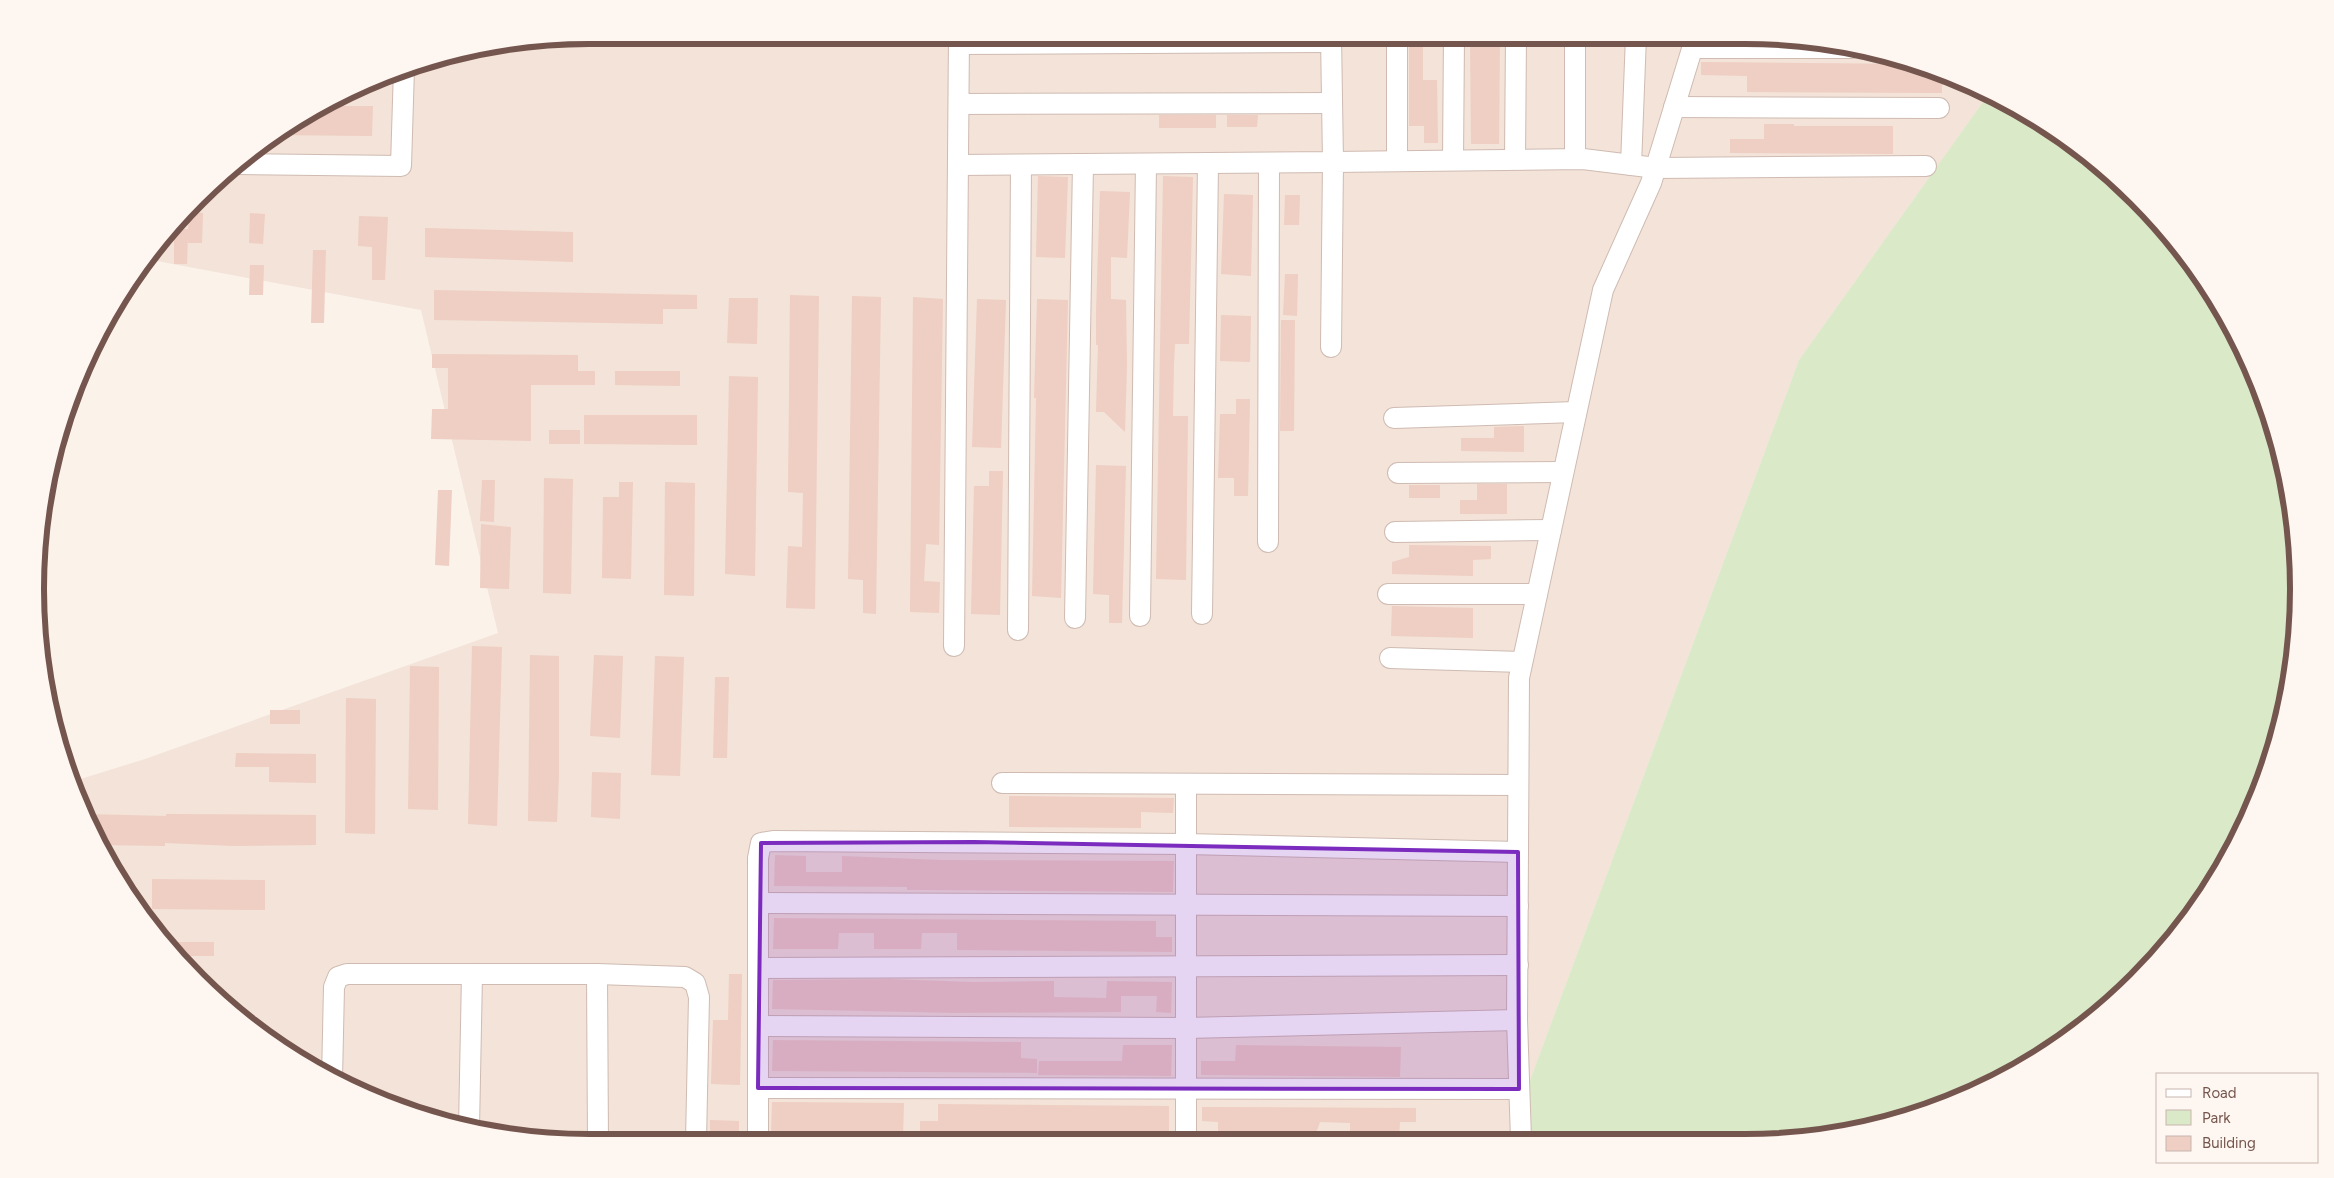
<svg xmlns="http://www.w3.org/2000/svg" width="2334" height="1178" font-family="Figtree,sans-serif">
	<rect width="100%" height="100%" fill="#fbf2ea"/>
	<path fill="#f3e3d8" d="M589,35l1192,1 107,18 102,38 -191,268 -291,779 -955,3 -107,-18 -102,-38 -63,-37 -84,-68 -48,-55 -57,-92 -21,-52 74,-23 353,-126 -77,-323 -275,-51 27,-35 79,-74 60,-41 99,-45 70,-18z"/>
	<path fill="#dae9c8" d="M1990,92l92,57 79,75 64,88 45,99 24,105 4,109 -18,107 -38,102 -80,120 -80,75 -125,72 -139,37 -310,1 291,-779z"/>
	<g fill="#efcec3">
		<path d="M1409,36h14v44h14l1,63h-14v-17h-15z"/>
		<path d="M1470,36h30l-1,108h-28z"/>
		<path d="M1701,62l213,2 36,13 -8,9v7l-195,-1v-16l-46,-1z"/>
		<path d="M320,106h53l-1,30 -98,-1z"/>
		<rect x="1159" y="115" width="57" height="13"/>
		<path d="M1227,115h31l-1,12h-30z"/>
		<path d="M1764,124h30v2h99v28l-163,-1v-14h34z"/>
		<path d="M1038,176l30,1 -3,81 -29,-1z"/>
		<path d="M1163,176l30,1 -4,167h-14l-1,20 -1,52h15l-2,164 -30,-1z"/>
		<path d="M1100,191l30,1 -3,66 -16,-1v42l15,1 1,65 -2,67 -21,-20h-8l2,-67h-2v-33z"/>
		<path d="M1224,194l29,1 -2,81 -30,-2z"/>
		<path d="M1285,195h15l-1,30h-15z"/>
		<path d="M189,212l14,1 -1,30h-14v-8l-1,29h-13v-35h14z"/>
		<path d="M250,213l15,1 -2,30 -14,-1z"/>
		<path d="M359,216l29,1 -3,63h-13v-33l-14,-1z"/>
		<path d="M425,228l148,4v30l-148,-5z"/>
		<path d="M313,250h13l-2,73h-13z"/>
		<path d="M250,265h14l-1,30h-14z"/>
		<path d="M1285,274h13l-1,42 -14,-1z"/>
		<path d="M434,290l263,5v14h-34v15l-229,-4z"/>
		<path d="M790,295l29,1 -4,313 -29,-1 2,-62 14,1 1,-54 -15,-1z"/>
		<path d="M852,296l29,1 -5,317 -13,-1v-33l-15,-1z"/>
		<path d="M913,297l30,2 -4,246 -13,-1 -2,37 16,1 -1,31 -29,-1z"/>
		<path d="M729,298h29l-1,46 -30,-1z"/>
		<path d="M977,299l29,1 -5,148 -29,-1z"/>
		<path d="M1037,299l31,1 -7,298 -29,-2 4,-198h-2z"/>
		<path d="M1221,315l30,1 -1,46 -30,-1z"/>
		<path d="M1281,320h14l-1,111h-14z"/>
		<path d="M432,354l146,1v16h17v14h-64v56l-100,-2 1,-30h16v-41h-16z"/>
		<path d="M615,371h65v15l-65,-1z"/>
		<path d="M729,376l29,1 -3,199 -30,-2z"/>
		<path d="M1236,399h14l-2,97h-14v-18h-16l2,-64h16z"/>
		<path d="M584,415h113v30l-113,-1z"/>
		<path d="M1524,426v26l-63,-1v-13h33v-11z"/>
		<rect x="549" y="430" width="31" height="14"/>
		<path d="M1096,465l30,1 -4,157h-13v-28l-16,-1z"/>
		<path d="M989,471h14l-3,144 -29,-1 3,-128h15z"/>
		<path d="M544,478l29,1 -2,115 -28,-1z"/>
		<path d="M482,480h13l-1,42 -14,-1z"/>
		<path d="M619,482h14l-2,97 -29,-1 1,-81h16z"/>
		<path d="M665,482l30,1 -1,113 -30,-1z"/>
		<path d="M1477,484h30v30h-47v-14h17z"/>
		<rect x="1409" y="485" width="31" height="13"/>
		<path d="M438,490h14l-3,76 -14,-1z"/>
		<path d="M481,524l30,3 -2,62 -29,-1z"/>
		<path d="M1409,545l82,1v13l-18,1v16l-81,-2v-12l17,-5z"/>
		<path d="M1392,606l81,2v30l-82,-2z"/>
		<path d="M472,646l30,1 -5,179 -29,-2z"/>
		<path d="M530,655l29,1v118l-2,48 -29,-1z"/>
		<path d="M594,655l29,1 -3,82 -30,-2z"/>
		<path d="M655,656l29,1 -4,119 -29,-1z"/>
		<path d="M410,666l29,1 -1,143 -30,-1z"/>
		<path d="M715,677h14l-2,81h-14z"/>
		<path d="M346,698l30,1 -1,135 -30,-1z"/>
		<rect x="270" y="710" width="30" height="14"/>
		<path d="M236,753l80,1v29l-47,-1v-15h-34z"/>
		<path d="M592,772l29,1 -1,46 -29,-2z"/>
		<path d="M1009,796l165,2 -1,15 -32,-1v16l-132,-1z"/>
		<path d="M84,814l82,2v-2l150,1v30l-82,1 -69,-3v3l-66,-1z"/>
		<path d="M775,855l31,1v16h36v-16l100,4 232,1 -1,31 -251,-2h-15v-3l-133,-1z"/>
		<path d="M152,879l113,1v30l-113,-1z"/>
		<path d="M774,918l382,3v16h16v15l-215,-2v-17h-35l-1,16h-47v-16h-35l-1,16h-65z"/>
		<path d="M163,942h51v14h-39z"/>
		<path d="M729,974h13l-2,111 -29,-1 2,-64h15z"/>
		<path d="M891,979l83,3 80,-1v16l52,1 1,-17 65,1 -1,31 -15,-1 1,-16h-36v16l-166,1 -183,-4 1,-29z"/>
		<path d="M773,1040l248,2v16l16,1v14l-265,-2z"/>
		<path d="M1123,1045h49l-1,31 -133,-1 1,-14h83z"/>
		<path d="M1236,1045l165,2 -1,30 -199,-2v-14h34z"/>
		<path d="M772,1102l132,1 -1,31 -132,-1z"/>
		<path d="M938,1104l231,2v31l-249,-2v-14h18z"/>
		<path d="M1202,1107l214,1v14h-16l-1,17 -49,-1v-15l-30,-1 -6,17 -96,-1v-16l-16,-1z"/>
		<path d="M710,1120l29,1v14l-29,-1z"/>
	</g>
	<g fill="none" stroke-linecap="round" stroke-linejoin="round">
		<defs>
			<g id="street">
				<path d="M1397,36v124"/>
				<path d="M959,44l373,-2"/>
				<path d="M1693,48h158"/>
				<path d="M959,104l373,-1"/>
				<path d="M1674,107l265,1"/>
				<path d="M1515,159l1,-123"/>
				<path d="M1575,159v-123"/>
				<path d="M1453,160l1,-124"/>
				<path d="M237,164l164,2 3,-98"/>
				<path d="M958,165l375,-3 -2,-126"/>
				<path d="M1631,165l5,-129"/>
				<path d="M1331,347l2,-185 250,-3 73,9 270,-2"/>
				<path d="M1394,418l182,-6"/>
				<path d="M1398,473l165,-1"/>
				<path d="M1395,532l156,-2"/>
				<path d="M1268,542l1,-379"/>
				<path d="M1388,594h149"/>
				<path d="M1202,614l6,-451"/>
				<path d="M1140,616l6,-452"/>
				<path d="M1075,618l8,-454"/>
				<path d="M1018,630l3,-465"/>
				<path d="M954,646l5,-611"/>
				<path d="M1390,658l132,4"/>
				<path d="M1002,783l516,2"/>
				<path d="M758,903l760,3"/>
				<path d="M758,968l760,-3"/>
				<path d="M597,974l1,168"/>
				<path d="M758,1026l428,2 331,-8"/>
				<path d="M332,1079l2,-92 4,-10 9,-3h250l88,3 10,6 4,14 -3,144"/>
				<path d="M758,1088l761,1"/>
				<path d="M469,1128l3,-154"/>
				<path d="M1521,1139l-4,-119 2,-342 84,-388 48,-107 45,-147"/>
				<path d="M1186,1140v-356"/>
				<path d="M758,1141v-283l3,-15 12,-2 413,3 332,8"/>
			</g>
		</defs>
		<use href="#street" stroke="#cfbbb2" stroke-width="22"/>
		<use href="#street" stroke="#fff" stroke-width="20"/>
	</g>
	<path fill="#7b2cbf" fill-opacity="0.2" stroke="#7b2cbf" stroke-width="4" stroke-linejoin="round" d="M974,842l544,10 1,237 -761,-1 3,-245z"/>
	<path d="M0 0H2334V1178H0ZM589 44H1745A545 545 0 0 1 2290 589V589A545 545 0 0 1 1745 1134H589A545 545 0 0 1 44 589V589A545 545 0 0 1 589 44Z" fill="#fef6f0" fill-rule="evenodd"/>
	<path fill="none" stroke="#75564e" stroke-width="6" d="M589 44H1745A545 545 0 0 1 2290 589V589A545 545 0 0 1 1745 1134H589A545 545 0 0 1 44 589V589A545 545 0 0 1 589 44Z"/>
	<rect x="2156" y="1073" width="162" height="90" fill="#fef6f0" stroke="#c7b6af"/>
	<rect x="2166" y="1089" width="25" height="8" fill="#ffffff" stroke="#c7b6af"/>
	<text x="2202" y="1098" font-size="15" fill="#75564e">Road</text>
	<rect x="2166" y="1110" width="25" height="15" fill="#dae9c8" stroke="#c7b6af"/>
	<text x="2202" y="1123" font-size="15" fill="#75564e">Park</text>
	<rect x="2166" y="1136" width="25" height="15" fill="#efcec3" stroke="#c7b6af"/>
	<text x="2202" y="1148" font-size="15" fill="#75564e">Building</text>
</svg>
